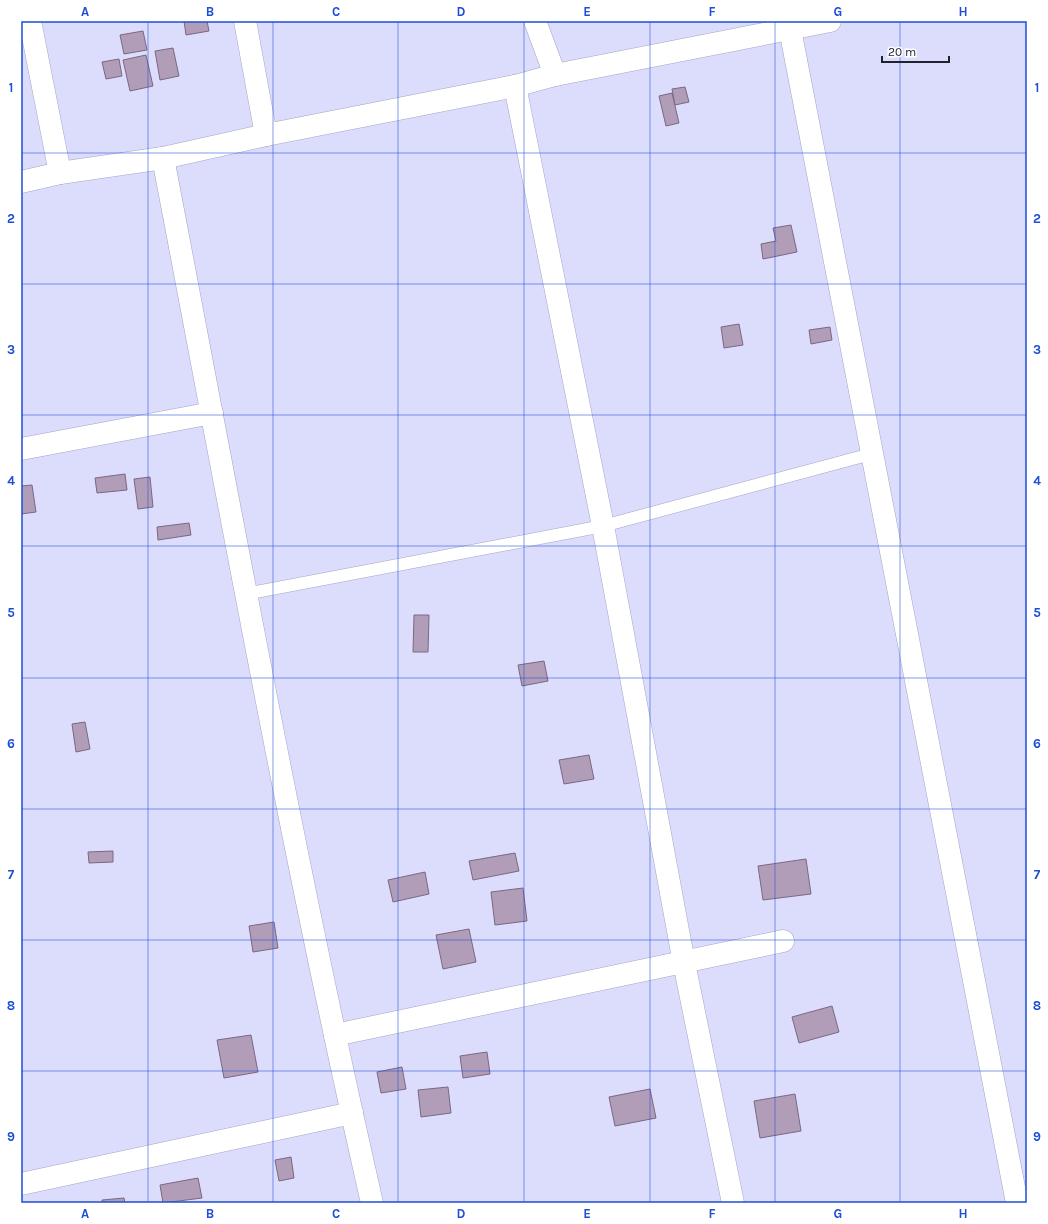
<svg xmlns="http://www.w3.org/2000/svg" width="1048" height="1224" font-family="Karla,sans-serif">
	<rect width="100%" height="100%" fill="#dcddfd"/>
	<g fill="#b19db8" stroke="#7a6882">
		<path d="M184,21h23l2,10 -23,4z"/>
		<path d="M143,31l4,19 -23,4 -4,-19z"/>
		<path d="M173,48l6,28 -19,4 -5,-29z"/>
		<path d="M146,55l7,31 -23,5 -7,-31z"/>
		<path d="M119,59l3,17 -16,3 -4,-17z"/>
		<path d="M685,87l4,15 -14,3 -3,-16z"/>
		<path d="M672,93l7,30 -13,3 -7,-30z"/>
		<path d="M791,225l6,27 -34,7 -2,-15 15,-3 -3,-13z"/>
		<path d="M739,324l4,21 -19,3 -3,-21z"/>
		<path d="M830,327l2,13 -21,4 -2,-14z"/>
		<path d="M125,474l2,16 -30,3 -2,-15z"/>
		<path d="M150,477l3,30 -15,2 -4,-30z"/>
		<path d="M32,485l4,27 -15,2v-28z"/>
		<path d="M189,523l2,12 -33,5 -1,-13z"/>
		<path d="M414,615h15l-1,37h-15z"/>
		<path d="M544,661l4,20 -26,5 -4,-21z"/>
		<path d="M85,722l5,27 -14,3 -4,-28z"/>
		<path d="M589,755l5,24 -30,5 -5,-24z"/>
		<path d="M113,851v11l-24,1 -1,-11z"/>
		<path d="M515,853l4,18 -46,9 -4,-19z"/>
		<path d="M806,859l5,35 -48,6 -5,-34z"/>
		<path d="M425,872l4,22 -36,8 -5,-22z"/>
		<path d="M523,888l4,33 -32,4 -4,-33z"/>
		<path d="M274,922l4,26 -25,4 -4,-26z"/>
		<path d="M469,929l7,33 -33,7 -7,-34z"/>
		<path d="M832,1006l7,26 -40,11 -7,-26z"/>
		<path d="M251,1035l7,37 -34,6 -7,-38z"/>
		<path d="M487,1052l3,22 -27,4 -3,-22z"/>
		<path d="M402,1067l4,22 -25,4 -4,-21z"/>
		<path d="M448,1087l3,26 -30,4 -3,-27z"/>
		<path d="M650,1089l6,29 -41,8 -6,-29z"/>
		<path d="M795,1094l6,37 -41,7 -6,-37z"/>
		<path d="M291,1157l3,21 -15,3 -4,-21z"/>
		<path d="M198,1178l4,20 -39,5 -3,-18z"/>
		<path d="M124,1198l1,5h-23v-3z"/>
	</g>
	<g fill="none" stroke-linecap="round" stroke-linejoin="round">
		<defs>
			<path id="lane" d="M245,594l358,-68 268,-72"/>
			<g id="street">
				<path d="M30,21l30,152"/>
				<path d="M245,21l21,114"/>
				<path d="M535,21l20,54"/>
				<path d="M790,29l227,1174"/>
				<path d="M515,86l88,440 81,437 49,240"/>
				<path d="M163,158c67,349 130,699 209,1045"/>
				<path d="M21,182l39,-9 103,-15 103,-23 249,-49 40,-11 275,-54"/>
				<path d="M21,449l191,-36"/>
				<path d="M335,1035l448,-94"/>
				<path d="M21,1184l331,-71"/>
			</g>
		</defs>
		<use href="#lane" stroke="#a4a4c3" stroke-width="13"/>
		<use href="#street" stroke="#a4a4c3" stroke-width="23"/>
		<use href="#lane" stroke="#fff" stroke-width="12"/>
		<use href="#street" stroke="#fff" stroke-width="22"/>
	</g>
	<path fill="none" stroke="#1d4ed8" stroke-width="1" stroke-opacity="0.55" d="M148,21v1182M273,21v1182M398,21v1182M524,21v1182M650,21v1182M775,21v1182M900,21v1182M21,153h1006M21,284h1006M21,415h1006M21,546h1006M21,678h1006M21,809h1006M21,940h1006M21,1071h1006"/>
	<rect width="1048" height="1224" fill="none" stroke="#ffffff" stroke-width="44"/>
	<path d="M882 56v6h67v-6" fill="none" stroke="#22222e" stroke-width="2"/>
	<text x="888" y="56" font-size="12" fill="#22222e" stroke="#ffffff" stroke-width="3" paint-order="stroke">20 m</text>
	<rect x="22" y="22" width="1004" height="1180" fill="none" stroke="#1d4ed8" stroke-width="1.5"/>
	<g font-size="13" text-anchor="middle" font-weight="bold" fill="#1d4ed8">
		<text x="85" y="16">A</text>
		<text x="210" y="16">B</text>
		<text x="336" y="16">C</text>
		<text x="461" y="16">D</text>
		<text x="587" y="16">E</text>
		<text x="712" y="16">F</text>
		<text x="838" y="16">G</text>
		<text x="963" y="16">H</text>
		<text x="11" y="92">1</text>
		<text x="1037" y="92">1</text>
		<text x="11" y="223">2</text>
		<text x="1037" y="223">2</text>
		<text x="11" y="354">3</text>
		<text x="1037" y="354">3</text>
		<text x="11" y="485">4</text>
		<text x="1037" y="485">4</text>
		<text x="11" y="617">5</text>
		<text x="1037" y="617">5</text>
		<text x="11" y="748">6</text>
		<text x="1037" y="748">6</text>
		<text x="11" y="879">7</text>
		<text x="1037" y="879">7</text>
		<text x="11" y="1010">8</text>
		<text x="1037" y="1010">8</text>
		<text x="11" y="1141">9</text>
		<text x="1037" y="1141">9</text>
		<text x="85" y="1218">A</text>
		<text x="210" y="1218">B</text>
		<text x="336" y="1218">C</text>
		<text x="461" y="1218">D</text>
		<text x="587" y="1218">E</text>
		<text x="712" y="1218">F</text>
		<text x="838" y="1218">G</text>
		<text x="963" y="1218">H</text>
	</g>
</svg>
